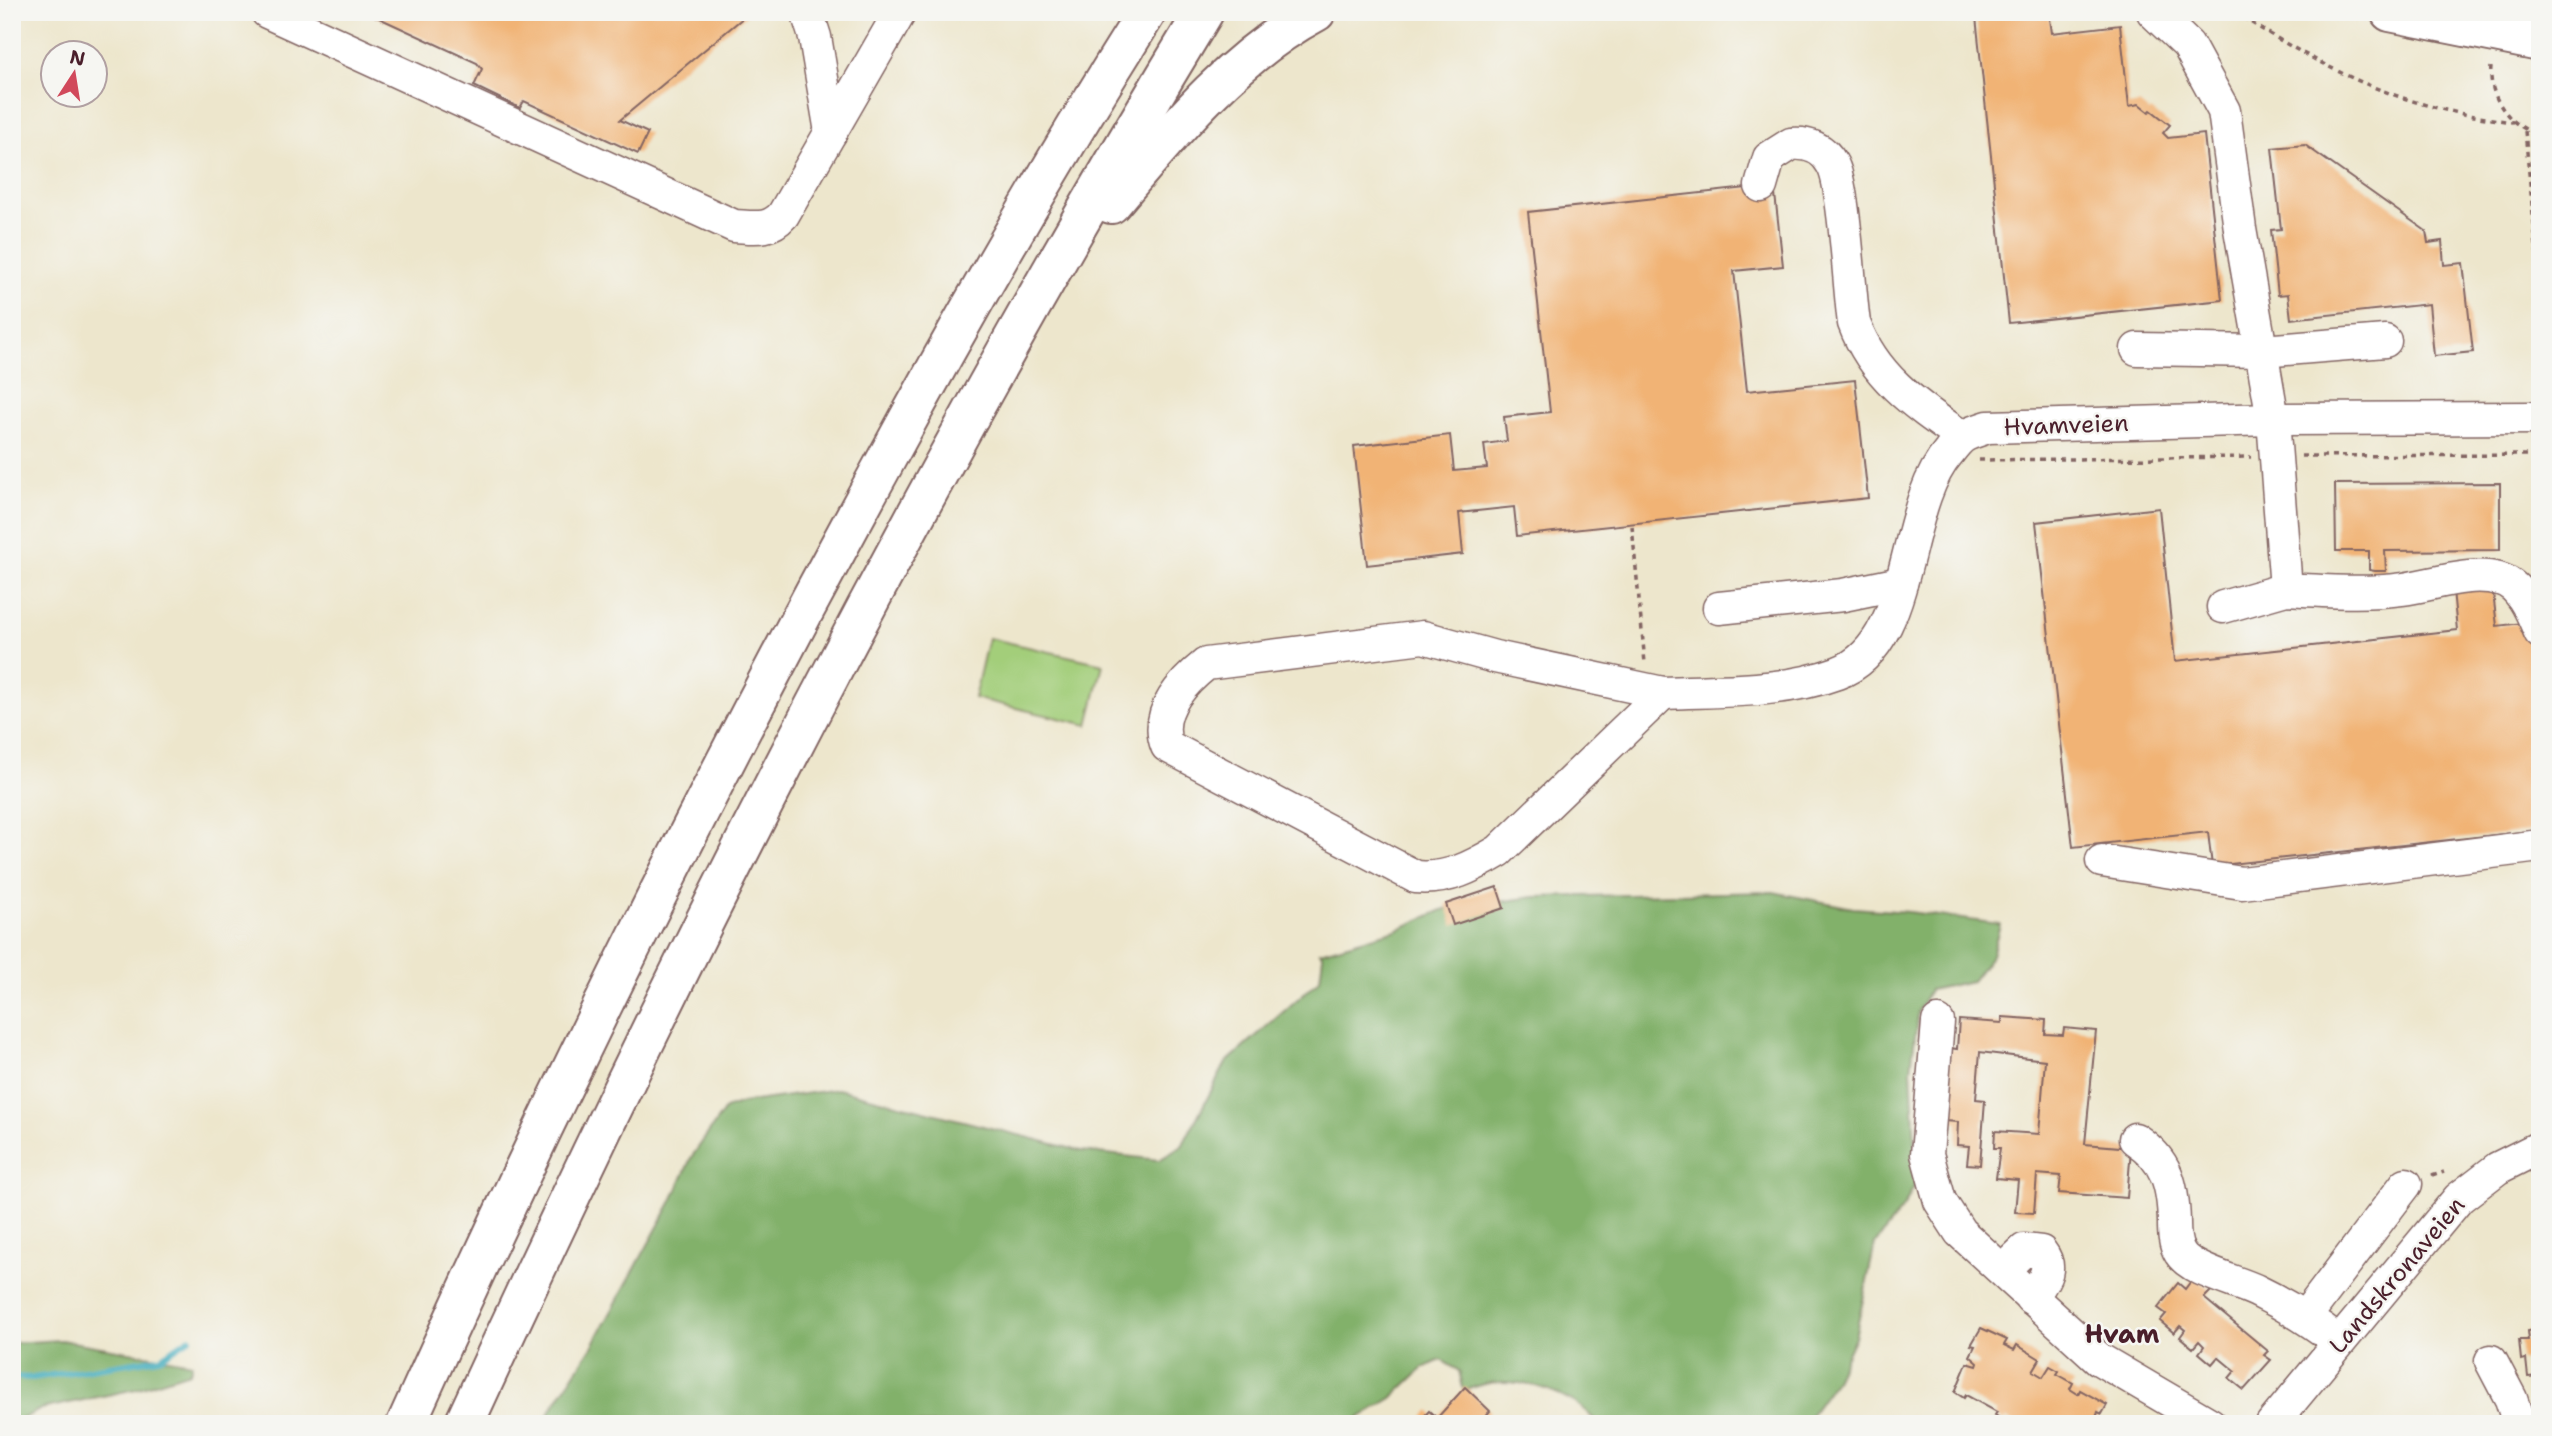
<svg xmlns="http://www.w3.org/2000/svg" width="2552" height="1436" font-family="'Shantell Sans',sans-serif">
	<rect width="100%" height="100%" fill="#f6f6f2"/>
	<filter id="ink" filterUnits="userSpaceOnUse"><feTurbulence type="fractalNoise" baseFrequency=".0143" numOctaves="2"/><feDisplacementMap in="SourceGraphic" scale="14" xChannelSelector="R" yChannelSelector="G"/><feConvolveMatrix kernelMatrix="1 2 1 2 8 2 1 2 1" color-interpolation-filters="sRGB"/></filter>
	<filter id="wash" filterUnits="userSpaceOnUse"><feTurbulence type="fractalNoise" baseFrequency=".00686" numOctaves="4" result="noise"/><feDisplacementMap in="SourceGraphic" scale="28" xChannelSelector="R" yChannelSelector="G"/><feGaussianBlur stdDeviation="1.57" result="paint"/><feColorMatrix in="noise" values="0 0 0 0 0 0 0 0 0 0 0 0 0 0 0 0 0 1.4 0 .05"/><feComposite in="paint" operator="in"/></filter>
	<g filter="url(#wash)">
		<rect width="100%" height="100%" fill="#ede6cc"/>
		<path fill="#a3ce7a" stroke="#767652" stroke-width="2" d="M988,638l115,26 -15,61 -114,-27z"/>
		<g fill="#82b16a" stroke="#66684a" stroke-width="2">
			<path d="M1773,892l80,16 56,4 91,12 -8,31 -20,26 -42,9 -12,21 -7,58 6,112 -14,27 -28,36 -20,93 -21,45 -30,42h-205c-8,-7 -16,-17 -25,-22 -31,-18 -79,-29 -110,-10l-5,-21 -18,-11 -18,8 -31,30 -43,26h-807l51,-79 79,-144 19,-43 34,-49 17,-6 96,-14 243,62 78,9 23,-14 44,-83 94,-84 3,-23 -3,-4 76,-22 49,-21 89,-12z"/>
			<path d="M61,1340l131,23 -2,9 -54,17 -95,20 -29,15v-81z"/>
		</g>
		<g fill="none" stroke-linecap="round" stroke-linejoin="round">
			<path stroke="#3daabc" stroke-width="6" d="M12,1377l21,1 127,-20 30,-20"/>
		</g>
		<g id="blocks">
			<g fill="#f1b374">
				<path d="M366,12h384l-130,108 28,13 -10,21 -114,-53 -4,7 -46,-22 8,-17 -5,-6z"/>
				<path d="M2023,12h26l3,21 68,-8 9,81 10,-2 10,8 2,-2 19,15 -7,8 5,5 36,-4 18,166 -213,23 -33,-306z"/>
				<path d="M2305,145l121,86 2,12 14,-2 2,24 19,-2 10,89 -39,4 -5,-52 -138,15 -3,-25 -10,1 -7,-65 10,-1 -9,-81z"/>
				<path d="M1774,185l9,81 -49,5 13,120 108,-11 13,118 -351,38 -3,-29 -55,6 4,41 -96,11 -13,-119 96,-11 4,36 33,-3 -3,-24 23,-3 -3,-24 46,-5 -22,-200z"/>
				<path d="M2500,483v67l-115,1 1,20h-11l-6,-1v-19h-33l-1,-67z"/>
				<path d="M2159,508l16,153 282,-31 -4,-40 39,-5 5,41 34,-4 9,68v140l-328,36 -4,-34 -135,15 -37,-325z"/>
				<path d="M1497,887l7,21 -51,17 -7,-21z"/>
				<path d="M2002,1017l44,3 -1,14 18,1 1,-7 32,3 -11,113 46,4 -4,50 -68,-5 2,-17 -24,-2 -3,39 -19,-1 3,-32 -22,-2 4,-30h-6l1,-17 44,3 6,-74 -65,-8 -4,47 9,1 -5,65 -13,-1 2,-18 -12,-1 1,-23 -13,-1 5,-73 7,1 2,-29 43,3z"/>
				<path d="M2194,1277l17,14 -7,7 64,53 -4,4 7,5 -27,30 -15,-12 6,-7 -17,-14 -6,7 -13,-11 5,-7 -5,-5 -6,7 -13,-11 5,-7 -5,-4 -6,7 -14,-12 6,-7 -8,-6 20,-25 7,6z"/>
				<path d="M1981,1328l26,12 -3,5 10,5 3,-5 23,14 -7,12 10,6 7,-11 9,5 -2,3 16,9 -3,6 8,5 2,-4 27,15 -5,9 -4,-2 -4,12h-77l-11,-6 -2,3 -9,-6 2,-3 -31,-17 -2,3 -9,-6 12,-29 10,3 1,-3 -8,-7 5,-10 -4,-1z"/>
				<path d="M2540,1329v47l-12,1 -2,-18 -5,1 -2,-20h9l-1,-9z"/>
				<path d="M1465,1387l25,24 -7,8 6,5h-72l12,-13 8,7z"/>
			</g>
		</g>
	</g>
	<g filter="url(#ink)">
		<use href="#blocks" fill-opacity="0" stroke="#836563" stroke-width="2"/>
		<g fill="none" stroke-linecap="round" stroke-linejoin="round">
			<defs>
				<g id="minor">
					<path d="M267,12l467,214c20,1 35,5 49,-11l117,-203"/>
					<path d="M807,12l8,25 16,95"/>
					<path d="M2153,12l35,33 36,66 16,118 33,190 13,170c39,2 78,5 117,0 30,-4 66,-18 96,-10 22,5 33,34 41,53"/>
					<path d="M1761,186l8,-28 22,-14c17,-2 33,5 41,20 13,21 17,127 22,159 20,54 62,82 108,114"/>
					<path d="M2137,349l125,2 123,-10"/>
					<path d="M2223,607l63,-18"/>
					<path d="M1719,608l124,-13 58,-12"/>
					<path d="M1423,637l72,20 168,36 -164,158c-27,16 -51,29 -83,26l-249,-131c-13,-33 14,-62 39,-82z"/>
					<path d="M1663,693c57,-3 120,0 174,-20 79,-28 62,-164 112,-221 4,-5 9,-12 15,-16 7,-4 16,-6 24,-9l285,-8 267,-1"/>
					<path d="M2102,861l140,22 298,-37"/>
					<path d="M1938,1022l-11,132 13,47 20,31 139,127 111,65"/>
					<path d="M2135,1139c32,21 38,46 39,83 0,10 0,22 6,31 11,18 57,28 77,38 29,14 56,31 82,51"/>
					<path d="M2004,1269l20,-19 17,2c14,18 1,30 -10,46"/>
					<path d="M2305,1317l101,-133"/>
					<path d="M2491,1361l20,38 8,25"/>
					<path d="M2272,1424l187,-226 39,-30 42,-21"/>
				</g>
				<g id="highway">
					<path d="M2390,12l150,30"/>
					<path d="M1111,204c60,-71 122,-148 205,-192"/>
					<path d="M406,1424c146,-325 304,-643 475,-955 84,-155 172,-308 266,-457"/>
					<path d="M464,1424c222,-483 464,-958 740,-1412"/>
				</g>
			</defs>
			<use href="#minor" stroke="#836563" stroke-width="35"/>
			<use href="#highway" stroke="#836563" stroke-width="42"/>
			<g stroke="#836563" stroke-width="3.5" stroke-dasharray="5 5" stroke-linecap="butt">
				<path d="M2234,12c96,60 165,96 279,110"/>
				<path d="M2491,67c-3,30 20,62 49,67"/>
				<path d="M2525,131l15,157"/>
				<path d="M2301,456l239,-1"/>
				<path d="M1979,460l272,-3"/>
				<path d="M1632,526l13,137"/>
				<path d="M2432,1176l12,-4"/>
			</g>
			<use href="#minor" stroke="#fff" stroke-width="32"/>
			<use href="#highway" stroke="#fff" stroke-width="38"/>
		</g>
	</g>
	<g text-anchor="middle" stroke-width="5" stroke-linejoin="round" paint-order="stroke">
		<g font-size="24" fill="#4a1f2b" stroke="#f6f6f2">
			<text transform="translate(2066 425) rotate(-2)" y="8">Hvamveien</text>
			<text transform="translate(2397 1275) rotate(-50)" y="8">Landskronaveien</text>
		</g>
		<g font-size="26" font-weight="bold" fill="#4a1f2b" stroke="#f6f6f2">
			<text x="2122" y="1343">Hvam</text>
		</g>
	</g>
	<rect width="2552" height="1436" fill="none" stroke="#f6f6f2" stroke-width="42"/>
	<g transform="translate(74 74) rotate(12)"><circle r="33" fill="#f6f6f2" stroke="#b1a0a2" stroke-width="2"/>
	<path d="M0-5L12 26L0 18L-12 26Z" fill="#d1495b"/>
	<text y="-10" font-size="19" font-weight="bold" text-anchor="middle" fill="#4a1f2b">N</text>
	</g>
</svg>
